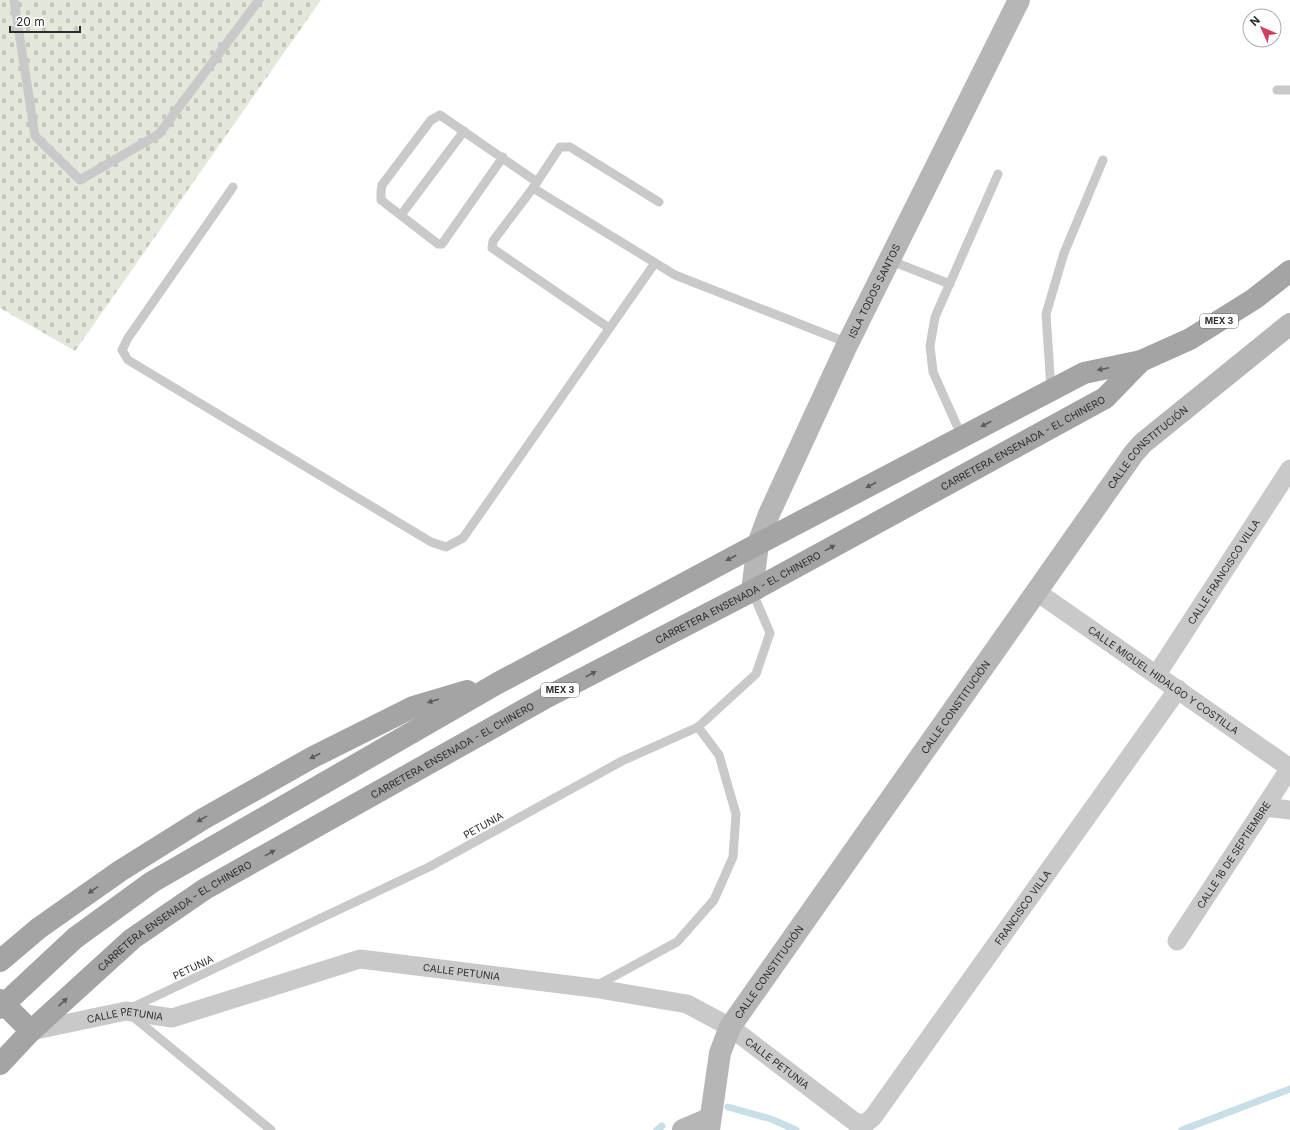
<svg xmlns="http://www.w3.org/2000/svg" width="1290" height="1130" font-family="Inter,sans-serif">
	<defs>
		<pattern id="cemetery-stones" width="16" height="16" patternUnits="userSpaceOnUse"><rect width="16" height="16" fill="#e4e8da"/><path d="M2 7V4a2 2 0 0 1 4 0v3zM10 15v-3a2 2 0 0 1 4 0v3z" fill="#c4c7bb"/></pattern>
	</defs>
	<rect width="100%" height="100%" fill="#fff"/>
	<path fill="url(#cemetery-stones)" d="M0,0h321l-246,351 -75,-43z"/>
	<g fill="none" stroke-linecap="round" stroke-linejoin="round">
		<g stroke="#c8dfe7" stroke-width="7">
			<path d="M728,1107l43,12 25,11"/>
			<path d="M657,1130l5,-4"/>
			<path d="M1182,1130l108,-41"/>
		</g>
		<g stroke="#c9c9c9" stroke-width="9">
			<path d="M14,0l21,136 45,44 79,-46 100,-134"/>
			<path d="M1277,90h13"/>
			<path d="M503,157l-61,87h-4l-57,-44v-8l1,-7 49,-65 9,-5 97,67"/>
			<path d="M233,187l-105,151 -6,12 6,10 303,182 15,5 17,-9 192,-275"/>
			<path d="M533,188l142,87 173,68"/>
			<path d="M401,215l63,-84"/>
			<path d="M889,260l61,24"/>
			<path d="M609,328l-117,-80 1,-7 40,-53 27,-41h10l89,55"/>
			<path d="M1051,389l-5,-75 18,-61 39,-93"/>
			<path d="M962,437l-29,-65 -3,-26 5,-29 63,-143"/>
			<path d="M596,986l81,-44 37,-42 19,-43 3,-43 -17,-59 -21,-28"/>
			<path d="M131,1008l298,-141 193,-106 76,-34 58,-53 14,-41 -18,-42"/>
			<path d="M131,1015l140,115"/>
		</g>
		<g stroke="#c9c9c9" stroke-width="19">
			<path id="s1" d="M1037,592l253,176"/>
			<path id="s2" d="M1157,674l133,-205"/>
			<path d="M1265,807l25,3"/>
			<path id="s3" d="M1177,941l113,-173"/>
			<path id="s4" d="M31,1031l95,-20 46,7 188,-59 233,29 94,16 43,23 125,95 10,2 8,-7 305,-428"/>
		</g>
		<g stroke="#b6b6b6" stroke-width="22">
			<path id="s5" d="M752,591l6,-47 11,-30 79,-171 171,-343"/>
			<path d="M683,1130l26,-11"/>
			<path id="s6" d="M709,1130l11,-77 10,-26 404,-574 9,-10 147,-119"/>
		</g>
		<g stroke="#a4a4a4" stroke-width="22">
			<path d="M0,961l39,-33 81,-57 83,-52 110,-62 100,-50 54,-16"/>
			<path d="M0,1000l31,31"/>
			<path d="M0,1008l75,-70 77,-56 346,-199 260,-139 326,-171 57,-12 49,-22 64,-40 36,-28"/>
			<path id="s7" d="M0,1064l31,-33 101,-92 73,-50 342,-192 205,-106 353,-193 36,-37"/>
		</g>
	</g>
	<defs><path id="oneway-solid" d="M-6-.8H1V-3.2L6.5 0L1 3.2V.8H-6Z"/></defs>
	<g fill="#5c5c5c">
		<use href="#oneway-solid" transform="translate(1103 369) rotate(168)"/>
		<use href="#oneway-solid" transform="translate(986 424) rotate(152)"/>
		<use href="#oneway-solid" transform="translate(871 485) rotate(152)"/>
		<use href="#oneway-solid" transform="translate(830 548) rotate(-29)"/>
		<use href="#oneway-solid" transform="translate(731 558) rotate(152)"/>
		<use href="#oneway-solid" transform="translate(591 674) rotate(-27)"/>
		<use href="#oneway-solid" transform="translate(433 701) rotate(164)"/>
		<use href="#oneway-solid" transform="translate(315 756) rotate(153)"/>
		<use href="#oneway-solid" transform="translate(202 819) rotate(149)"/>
		<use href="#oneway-solid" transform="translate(270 853) rotate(-29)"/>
		<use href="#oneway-solid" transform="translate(93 890) rotate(145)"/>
		<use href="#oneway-solid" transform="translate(63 1002) rotate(-43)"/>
	</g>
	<g text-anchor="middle" stroke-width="4" stroke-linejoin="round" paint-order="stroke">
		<g fill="#fff" stroke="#6b6b6b" stroke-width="1">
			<rect x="1200" y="314" width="38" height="14" rx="3"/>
			<rect x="541" y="683" width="38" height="14" rx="3"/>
		</g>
		<g font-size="9" font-weight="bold" fill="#2c2c2c">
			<text x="1219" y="324">MEX 3</text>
			<text x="560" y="693">MEX 3</text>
		</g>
		<g font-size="10" fill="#2c2c2c" stroke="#fff">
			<text dy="4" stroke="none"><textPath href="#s5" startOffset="326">ISLA TODOS SANTOS</textPath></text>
			<text dy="4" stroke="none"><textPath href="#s7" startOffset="1202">CARRETERA ENSENADA - EL CHINERO</textPath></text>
			<text dy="4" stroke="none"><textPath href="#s6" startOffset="821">CALLE CONSTITUCIÓN</textPath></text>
			<text dy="4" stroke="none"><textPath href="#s2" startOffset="122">CALLE FRANCISCO VILLA</textPath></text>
			<text dy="4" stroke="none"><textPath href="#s7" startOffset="878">CARRETERA ENSENADA - EL CHINERO</textPath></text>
			<text dy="4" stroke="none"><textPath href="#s1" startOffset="154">CALLE MIGUEL HIDALGO Y COSTILLA</textPath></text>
			<text dy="4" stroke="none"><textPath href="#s6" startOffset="497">CALLE CONSTITUCIÓN</textPath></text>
			<text dy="4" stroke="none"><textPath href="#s7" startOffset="554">CARRETERA ENSENADA - EL CHINERO</textPath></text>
			<text transform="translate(483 825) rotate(-29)" y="4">PETUNIA</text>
			<text dy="4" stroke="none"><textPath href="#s3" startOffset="103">CALLE 16 DE SEPTIEMBRE</textPath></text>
			<text dy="4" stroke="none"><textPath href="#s4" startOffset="1155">FRANCISCO VILLA</textPath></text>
			<text dy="4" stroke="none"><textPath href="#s7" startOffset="230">CARRETERA ENSENADA - EL CHINERO</textPath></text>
			<text transform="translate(193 967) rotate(-25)" y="4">PETUNIA</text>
			<text dy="4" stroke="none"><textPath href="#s4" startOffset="443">CALLE PETUNIA</textPath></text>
			<text dy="4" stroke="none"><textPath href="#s6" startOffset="173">CALLE CONSTITUCIÓN</textPath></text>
			<text dy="4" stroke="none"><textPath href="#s4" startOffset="96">CALLE PETUNIA</textPath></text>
			<text dy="4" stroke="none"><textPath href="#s4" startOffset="779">CALLE PETUNIA</textPath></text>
		</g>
	</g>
	<g transform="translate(1262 28) rotate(315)"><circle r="19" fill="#ffffff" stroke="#ababab"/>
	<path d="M0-3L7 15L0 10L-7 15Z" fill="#d33d5e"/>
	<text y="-6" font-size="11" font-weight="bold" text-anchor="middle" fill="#2c2c2c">N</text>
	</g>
	<path d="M10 26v6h70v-6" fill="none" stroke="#2c2c2c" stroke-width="2"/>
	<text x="16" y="26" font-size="12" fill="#2c2c2c" stroke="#ffffff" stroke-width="3" paint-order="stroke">20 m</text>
</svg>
